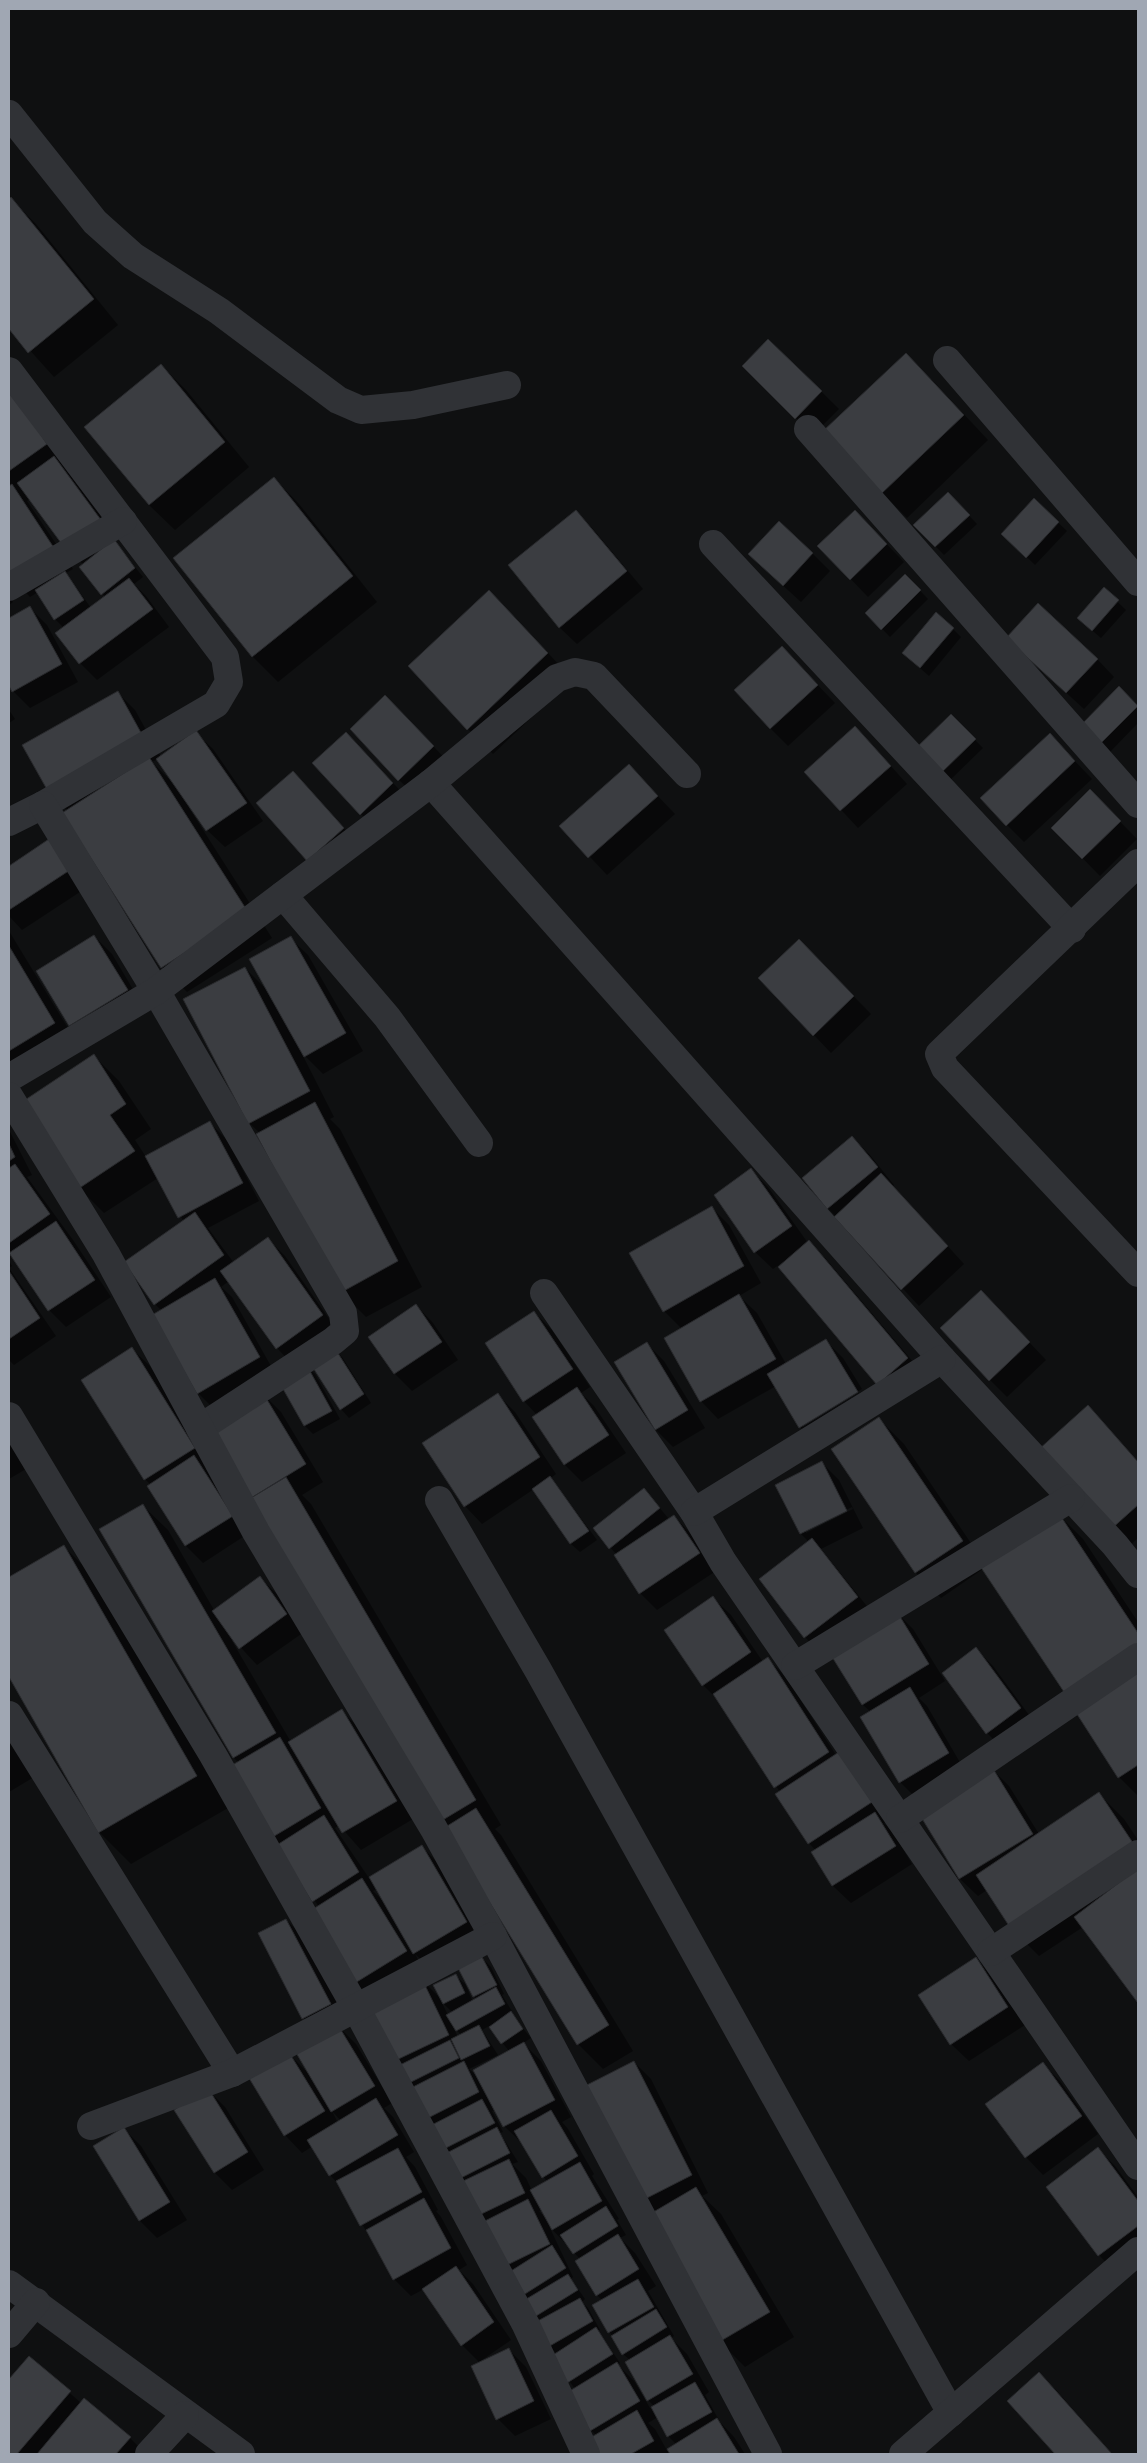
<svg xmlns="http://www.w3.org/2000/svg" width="1147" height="2463" font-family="Roboto,sans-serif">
	<rect width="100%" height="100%" fill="#0f1011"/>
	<g fill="#0007" fill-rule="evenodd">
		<path d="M11,199l25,25 82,101 -64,52 -45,-50v-126z"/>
		<path d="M769,340l70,69 -26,26 -69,-69z"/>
		<path d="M161,365l25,25 63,77 -74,63 -26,-25z"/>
		<path d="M931,379l57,61 -81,78 -25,-25z"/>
		<path d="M9,382l63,88 -4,2 49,66 -3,3 29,36 -9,7 12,12 23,31 -72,53 -17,-17 -16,-35 -9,-9 -17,-27 -8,5 -21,-23zM30,499l35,48 19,18 21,32 -14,11 -25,-35 7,-4 -46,-68z"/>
		<path d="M274,478l25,26 78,98 -99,80 -25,-25 -78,-99z"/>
		<path d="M1034,500l33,31 -32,34 -32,-31z"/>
		<path d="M956,502l21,22 -33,31 -29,-30z"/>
		<path d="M576,511l17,18 50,60 -66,55 -18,-17z"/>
		<path d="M872,529l32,33 -36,35 -49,-51z"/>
		<path d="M812,553l18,18 -29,31 -34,-31z"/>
		<path d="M905,575l23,24 -38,38 -23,-24z"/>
		<path d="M1104,589l22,21 -25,28 -14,-12z"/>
		<path d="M9,595l4,7 -4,3z"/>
		<path d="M30,608l17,17 31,57 -48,26 -17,-17 -4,-8v-64z"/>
		<path d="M514,616l58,63 -79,75 -25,-25z"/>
		<path d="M953,629l8,8 -32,39 -17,-15z"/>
		<path d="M782,648l53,55 -47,43 -18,-18z"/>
		<path d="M1025,655l72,4 17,18 -30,32z"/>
		<path d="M1119,688l19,19v16l-28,29 -27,-27z"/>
		<path d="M118,693l17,17 26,47 34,-25 18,17 50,72 -38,26 -18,-17 -16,-24 -2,2 83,130 -85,54 -25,-25 -94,-156 -18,-18zM158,759l14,23 -20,-20z"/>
		<path d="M9,710l6,9 -6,4z"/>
		<path d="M403,714l47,50 -33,33 -18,-17z"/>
		<path d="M951,716l32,32 -36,35 -32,-32z"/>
		<path d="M346,733l64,68 -32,30 -17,-17z"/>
		<path d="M1050,735l42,44 -68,63 -17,-17z"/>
		<path d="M872,745l35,39 -49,44 -52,-56z"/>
		<path d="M629,766l46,48 -68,61 -46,-49z"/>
		<path d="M293,773l67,73 -34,32z"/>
		<path d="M1090,791l47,48 -37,37 -47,-48z"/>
		<path d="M49,841l37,47 -64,42 -13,-14v-49z"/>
		<path d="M9,931l71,117 -71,20z"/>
		<path d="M94,936l18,18 32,54 -56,35 -18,-17 -32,-55z"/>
		<path d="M290,938l18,17 55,96 -40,23 -22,-22 33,65 -4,2 10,10 82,158 -56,30 -25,-25 -81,-159 -11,-10 -4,-155 23,23z"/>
		<path d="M816,958l55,56 -40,39 -71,-75z"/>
		<path d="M94,1056l25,25 32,48 -16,11 11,17 63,-35 18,18 32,61 -51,27 26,35 33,-25 18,18 54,77 -45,33 -17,-18 -48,-67 -8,6 11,10 44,78 -61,35 -17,-17 -36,-82 -7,-7 29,-82 -26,-44 -54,35 -25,-25z"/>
		<path d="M9,1130l23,45 -5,2 46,63 38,57 -45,30 -17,-17 -40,-59z"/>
		<path d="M852,1137l18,18 24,30 -1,1 71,78 -45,42 -91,-98 -25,-30z"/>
		<path d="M751,1170l17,17 40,56 18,16 99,117 -30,25 -112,-139 -10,7 -18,-17z"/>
		<path d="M712,1208l17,17 32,58 -22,13 18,17 29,51 40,-23 17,17 19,31 -59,35v3l60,-36 12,19 -57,34 -18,-17 -24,-41 -58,33 -17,-18 -19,-72 -18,-18z"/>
		<path d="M9,1261l3,5 -3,2 47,68 -42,29 -5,-5z"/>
		<path d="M416,1305l17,18 25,37 -46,31 -17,-17z"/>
		<path d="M998,1309l48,51 -39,37 -17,-17z"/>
		<path d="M534,1312l18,18 38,57 -9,6 13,13 32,47 -44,29 -17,-17 -28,-50 -13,-14 -37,-57z"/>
		<path d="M646,1343l18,18 41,67 -32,19 -17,-17 -40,-67z"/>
		<path d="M132,1349l18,17 61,99 -5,4 43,64 -46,30 -17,-17 -35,-61 -6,-6z"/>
		<path d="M334,1349l8,8 29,46 -22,15 -8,-9z"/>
		<path d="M306,1366l9,8 25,45 -27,15 -8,-8 -25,-46z"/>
		<path d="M263,1394l18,18 42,70 -21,13 9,9 190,321 -6,4 6,6 132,216 -30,18 -25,-25 -129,-218 -7,-6 -190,-323z"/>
		<path d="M498,1395l17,17 41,62 -5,4 46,62 -17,12 -9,-8 -37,-55 -52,35 -17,-18z"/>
		<path d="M1088,1407l50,55v76l-11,10 -17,-17z"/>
		<path d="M879,1419l25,25 81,120 73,-50 25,25 55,83v174l-19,-19 -136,-208 -42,29 -25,-25 -83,-123z"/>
		<path d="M9,1439l17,30 -17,10z"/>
		<path d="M822,1463l17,17 24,48 -42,21 53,66 -52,40 -17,-18 -45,-57 49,-38 -8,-8zM852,1507l1,2 -47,24v-3z"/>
		<path d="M644,1489l24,29 -7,5 1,2 12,-9 17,18 25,37 -59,39 -17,-17 -23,-38 -23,-26z"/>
		<path d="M142,1505l26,25 46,80 46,-32 18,17 26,37 -47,33 -23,-25 -2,1 59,101 51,-31 17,17 54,91 -52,31 -22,-25 -4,3 34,50 53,-31 17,17 45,75 -52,31 -17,-16 8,15 -50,31 -17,-17 -37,-76 -47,-70 -33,-74 -5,-5 -133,-228zM377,1889l7,13 -11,-11z"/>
		<path d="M64,1547l32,31 132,230 -97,56 -32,-32 -90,-157v-96z"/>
		<path d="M713,1598l18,17 32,47 5,-3 17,17 51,79 52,65 -4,3 8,8 20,33 -61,39 -18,-17 -20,-33 3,-2 -7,-8 -29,-51 -61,-91 -16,-16 -38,-55z"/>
		<path d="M896,1612l17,17 32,52 -26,17 8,8 38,65 -48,28 -17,-17 -29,-70 -8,-7 -32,-53z"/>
		<path d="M976,1649l17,17 44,60 -33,24 -17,-17z"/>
		<path d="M9,1734l25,43 -25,15z"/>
		<path d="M992,1769l17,17 30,48 60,-40 25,25 14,21v160l-55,-73 -44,29 -25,-25 -27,-41 -9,6 -18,-17 -40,-66z"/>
		<path d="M286,1920l18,17 44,84 -10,5 18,18 36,59 -8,5 9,9 21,35 -8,5 9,10 23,43 -2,1 5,6 26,48 -8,5 14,14 38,56 -32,22 -17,-17 -38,-56 -13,7 -17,-17 -54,-93 -10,-11 -17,-29 -11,7 -17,-18 -34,-56 39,-24 18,18 13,-36 -18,-19zM332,2111l9,10 -3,2z"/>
		<path d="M482,1958l9,9 13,27 -2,1 11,18 -2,1 20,24 -8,5 18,18 30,56 -9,5 6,7 26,45 -2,2 27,43 -2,1 9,15 -6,3 15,15 21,33 -8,5 26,45 -3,2 16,16 22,38 -4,3 15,27 14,15 11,17h-74l-3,-5 8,-5 -8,-8 -10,-19 -10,6 7,6 14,25h-75l2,-19 -5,-5 -16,-41 -23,-32 5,-3 -8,-8 -158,-284 31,-82 19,19 15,-23 9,8 8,18 4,-3 -3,-3zM441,2001l12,12 -5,2zM489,2026l20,25 -32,25 -8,-7 29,-14 -16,-25zM453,2027h1l7,8 -3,2zM495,2110l9,16 18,17 25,39 -15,9 -6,-13 -14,-14 6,-2 -18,-29 3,-1 -11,-21zM542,2210l4,9 -7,-8zM549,2226l31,33 17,36 5,5 -8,6 29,48 7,6 18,40 6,6 -4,2 -16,-27 -16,-16 2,-2 -22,-32 2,-1 -12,-22 -6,-6 3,-3 -14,-20 2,-2z"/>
		<path d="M976,1959l17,17 32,49 -56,36 -18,-17 -31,-49z"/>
		<path d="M634,2062l17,17 57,114 -6,3 19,18 73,123 -49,30 -25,-25 -78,-142z"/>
		<path d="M1043,2064l17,17 38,53 -55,41 -17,-18z"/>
		<path d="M208,2090l17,17 39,63 -32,20 -17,-17 -39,-63z"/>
		<path d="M124,2129l17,17 46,74 -30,18 -17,-17 -45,-75z"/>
		<path d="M1098,2149l17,17 23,31v59l-22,17 -17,-18 -51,-68z"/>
		<path d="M509,2350l17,17 25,52 -36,17 -17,-17z"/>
		<path d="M29,2357l52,46 49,35 16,16h-137v-73z"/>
		<path d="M1039,2374l18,17 55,63h-56l-47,-53z"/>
	</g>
	<g fill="#3b3d41" stroke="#292a2d">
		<path d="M11,197l83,102 -66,54 -19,-24v-130z"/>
		<path d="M768,339l54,52 -27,28 -53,-53z"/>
		<path d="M906,353l58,62 -83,79 -59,-62z"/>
		<path d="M161,364l64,78 -76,63 -65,-78z"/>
		<path d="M9,387l38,57 -38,27z"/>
		<path d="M54,456l47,64 -37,27 -47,-64z"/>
		<path d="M274,477l79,99 -101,81 -79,-99z"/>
		<path d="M12,484l44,67 -47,25v-90z"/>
		<path d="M948,492l22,23 -35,32 -22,-22z"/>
		<path d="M1034,498l25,24 -33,36 -25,-24z"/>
		<path d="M576,510l51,61 -68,57 -51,-63z"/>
		<path d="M855,510l32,34 -37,36 -33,-34z"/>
		<path d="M779,521l34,32 -30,33 -35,-32z"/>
		<path d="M114,539l21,29 -34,27 -22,-28z"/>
		<path d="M65,571l19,29 -30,20 -19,-30z"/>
		<path d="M905,574l16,16 -40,40 -16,-17z"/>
		<path d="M129,578l24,31 -74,55 -24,-31z"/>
		<path d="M1104,587l15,13 -27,31 -15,-13z"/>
		<path d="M489,590l59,63 -81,77 -59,-64z"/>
		<path d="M1038,603l60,56 -32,34 -60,-55z"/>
		<path d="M30,606l32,58 -50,28 -3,-6v-68z"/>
		<path d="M936,612l18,16 -34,40 -18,-15z"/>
		<path d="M782,646l36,39 -48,44 -36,-39z"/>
		<path d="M1119,686l19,20 -38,38 -19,-19z"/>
		<path d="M118,691l27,49 -96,53 -27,-48z"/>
		<path d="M385,695l49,51 -36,35 -48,-52z"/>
		<path d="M951,714l25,25 -38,37 -25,-25z"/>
		<path d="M855,726l36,40 -51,45 -36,-39z"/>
		<path d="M196,730l51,73 -41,28 -50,-72z"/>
		<path d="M346,732l47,51 -33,32 -48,-52z"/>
		<path d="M1050,733l25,28 -69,65 -26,-28z"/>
		<path d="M149,757l99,155 -87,56 -99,-155z"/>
		<path d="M629,764l29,32 -70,62 -29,-32z"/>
		<path d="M293,771l51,57 -37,33 -51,-58z"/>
		<path d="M1090,789l31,32 -39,38 -31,-31z"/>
		<path d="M49,839l21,31 -61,40v-44z"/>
		<path d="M94,935l34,55 -59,36 -33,-55z"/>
		<path d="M291,936l55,97 -42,24 -55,-98z"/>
		<path d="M799,939l55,57 -41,40 -55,-58z"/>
		<path d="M9,946l46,77 -46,28z"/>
		<path d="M245,967l65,124 -62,33 -65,-125z"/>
		<path d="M94,1054l32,50 -16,11 25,36 -57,38 -56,-87z"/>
		<path d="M315,1102l83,159 -58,32 -84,-159z"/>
		<path d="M210,1121l33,62 -65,35 -33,-62z"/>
		<path d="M852,1136l26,31 -51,42 -25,-31z"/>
		<path d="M9,1144l6,13 -6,4z"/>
		<path d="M15,1164l35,50 -41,29v-75z"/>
		<path d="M751,1168l41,58 -38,27 -40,-58z"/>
		<path d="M881,1173l67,73 -47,44 -67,-73z"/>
		<path d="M712,1206l32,60 -81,46 -34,-59z"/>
		<path d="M195,1212l29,43 -70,50 -30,-43z"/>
		<path d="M56,1221l39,59 -47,31 -39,-58z"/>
		<path d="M268,1237l55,78 -47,34 -56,-78z"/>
		<path d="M809,1240l99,118 -31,27 -99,-118z"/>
		<path d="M9,1271l31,47 -31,21z"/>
		<path d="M215,1278l45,79 -63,37 -45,-79z"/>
		<path d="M981,1290l49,52 -41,39 -49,-53z"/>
		<path d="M739,1294l37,65 -76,43 -36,-64z"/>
		<path d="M416,1304l26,38 -48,32 -26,-37z"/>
		<path d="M534,1311l39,58 -50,33 -38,-59z"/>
		<path d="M826,1339l32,53 -59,36 -32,-54z"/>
		<path d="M647,1342l41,68 -33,20 -41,-68z"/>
		<path d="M132,1347l63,101 -51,32 -63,-100z"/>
		<path d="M334,1347l30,47 -24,16 -30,-47z"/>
		<path d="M306,1364l26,47 -28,15 -26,-46z"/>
		<path d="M577,1387l32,48 -45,30 -32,-48z"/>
		<path d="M263,1393l43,71 -55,34 -42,-72z"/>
		<path d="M498,1393l42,64 -76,50 -42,-64z"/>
		<path d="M1088,1405l50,57v43l-29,26 -72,-80z"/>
		<path d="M879,1417l84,124 -48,32 -84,-124z"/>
		<path d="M194,1455l39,61 -48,30 -38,-60z"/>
		<path d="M822,1461l25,50 -47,23 -25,-49z"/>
		<path d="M550,1476l39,55 -19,13 -38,-55z"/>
		<path d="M286,1477l190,323 -35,21 -190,-323z"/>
		<path d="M644,1488l16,20 -51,41 -16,-21z"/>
		<path d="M143,1504l133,229 -43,25 -134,-229z"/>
		<path d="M1058,1512l80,121v13l-72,49 -86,-129z"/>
		<path d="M674,1515l26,38 -61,41 -25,-39z"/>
		<path d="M812,1538l46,59 -54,41 -45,-59z"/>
		<path d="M64,1545l133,231 -99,57 -89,-156v-100z"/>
		<path d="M260,1576l27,38 -48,35 -27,-38z"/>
		<path d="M713,1596l38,56 -49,34 -38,-56z"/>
		<path d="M896,1610l33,54 -67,41 -33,-53z"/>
		<path d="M976,1647l45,61 -35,26 -44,-61z"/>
		<path d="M768,1657l61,95 -55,36 -61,-94z"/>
		<path d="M1138,1669v96l-20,13 -43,-67z"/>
		<path d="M910,1687l39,66 -50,30 -39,-66z"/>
		<path d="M342,1709l55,92 -55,32 -54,-91z"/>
		<path d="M280,1737l41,71 -50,30 -42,-71z"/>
		<path d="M839,1752l33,50 -64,42 -33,-50z"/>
		<path d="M992,1767l41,67 -74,45 -41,-67z"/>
		<path d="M1099,1792l38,57 -124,83 -37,-57z"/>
		<path d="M476,1808l133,217 -32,20 -133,-217z"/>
		<path d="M875,1812l21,34 -64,40 -21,-34z"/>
		<path d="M324,1815l35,57 -47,30 -35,-57z"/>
		<path d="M422,1845l45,77 -54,32 -44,-77z"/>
		<path d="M1137,1869l1,2v132l-64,-86z"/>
		<path d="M362,1878l45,73 -52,32 -45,-72z"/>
		<path d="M286,1919l45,85 -29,15 -44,-86z"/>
		<path d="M482,1957l15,28 -24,12 -15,-29z"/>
		<path d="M976,1957l32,50 -58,38 -32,-50z"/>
		<path d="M456,1974l9,19 -22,11 -10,-19z"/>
		<path d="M422,1979l27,56 -59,28 -26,-56z"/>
		<path d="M496,1987l9,17 -49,27 -10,-16z"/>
		<path d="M511,2011l12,18 -22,15 -12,-17z"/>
		<path d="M338,2025l37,61 -44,26 -36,-61z"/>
		<path d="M479,2025l11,21 -29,14 -10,-21z"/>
		<path d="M450,2040l9,18 -52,26 -9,-18z"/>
		<path d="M524,2042l31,58 -52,27 -30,-57z"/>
		<path d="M290,2054l35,57 -41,25 -35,-58z"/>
		<path d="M464,2061l15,31 -55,28 -15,-31z"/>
		<path d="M634,2061l58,114 -51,26 -58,-114z"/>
		<path d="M1043,2062l39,54 -57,42 -40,-54z"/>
		<path d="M208,2088l40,64 -34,21 -40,-63z"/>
		<path d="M376,2098l22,37 -69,41 -22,-36z"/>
		<path d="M482,2099l13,24 -57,29 -12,-24z"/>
		<path d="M551,2110l27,46 -36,22 -28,-47z"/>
		<path d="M124,2127l46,75 -31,19 -46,-75z"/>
		<path d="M497,2127l13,26 -59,30 -12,-26z"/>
		<path d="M1098,2147l40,54v25l-40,30 -52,-69z"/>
		<path d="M398,2148l24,44 -62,34 -24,-45z"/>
		<path d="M509,2159l16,34 -52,25 -16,-34z"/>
		<path d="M580,2162l22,39 -50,29 -22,-40z"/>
		<path d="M696,2187l74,125 -51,30 -74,-125z"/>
		<path d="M424,2198l27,50 -58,32 -27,-50z"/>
		<path d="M528,2199l22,45 -47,23 -22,-44z"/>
		<path d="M606,2206l12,20 -45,28 -13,-19z"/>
		<path d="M618,2234l21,35 -43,27 -21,-35z"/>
		<path d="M552,2245l14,23 -49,31 -14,-23z"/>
		<path d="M456,2266l38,56 -33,24 -39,-57z"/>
		<path d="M568,2274l10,16 -50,31 -10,-17z"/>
		<path d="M638,2279l16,28 -46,26 -16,-28z"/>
		<path d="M580,2298l13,23 -45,26 -14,-24z"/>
		<path d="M656,2309l11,18 -45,28 -11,-19z"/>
		<path d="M596,2327l17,27 -46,29 -17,-26z"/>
		<path d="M670,2335l23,39 -46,27 -22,-39z"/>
		<path d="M509,2348l25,53 -38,19 -25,-54z"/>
		<path d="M29,2356l42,35 -54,63h-8v-75z"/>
		<path d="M617,2362l23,39 -50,30 -22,-39z"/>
		<path d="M1039,2372l73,82h-57l-48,-53z"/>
		<path d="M695,2382l17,30 -45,25 -16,-30z"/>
		<path d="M84,2398l47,39 -15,17h-79z"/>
		<path d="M637,2410l17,31 -23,13h-38l-8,-13z"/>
		<path d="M717,2418l22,36h-69l-3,-5z"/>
	</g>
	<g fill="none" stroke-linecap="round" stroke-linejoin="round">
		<g stroke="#303236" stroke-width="28">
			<path d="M9,114l86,108 38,34 86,55 119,89 23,10 52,-5 94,-20"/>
			<path d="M947,360l191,222"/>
			<path d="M9,371l216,286 4,25 -13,22 -173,101 -34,17"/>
			<path d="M808,429l330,375"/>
			<path d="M713,544l359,385"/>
			<path d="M9,587l114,-66"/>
			<path d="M431,783l511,576 173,186 23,29"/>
			<path d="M43,805l113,186 187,322 2,18 -12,10 -133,87"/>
			<path d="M1138,863l-199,191 6,14 193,205"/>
			<path d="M283,895l104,122 92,126"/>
			<path d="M9,1078l147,-87 275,-208 126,-105 18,-6 19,4 93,98"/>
			<path d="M9,1096l97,158 150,278 178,297 59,107 275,518"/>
			<path d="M544,1293l150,219 29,50 415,604"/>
			<path d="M9,1416l204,339 143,253 170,317 60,129"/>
			<path d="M439,1500l99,170 413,743"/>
			<path d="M694,1512l248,-153"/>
			<path d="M795,1666l276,-168"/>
			<path d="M9,1715l223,358"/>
			<path d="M900,1819l238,-162"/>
			<path d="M991,1952l147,-98"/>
			<path d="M91,2126l141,-53 261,-137"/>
			<path d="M9,2284l232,170"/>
			<path d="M9,2334l27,-32"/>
			<path d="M149,2454l36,-39"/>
			<path d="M903,2454l235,-203"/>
		</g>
	</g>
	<rect width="1147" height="2463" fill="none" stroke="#a0a7b3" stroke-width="20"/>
</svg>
